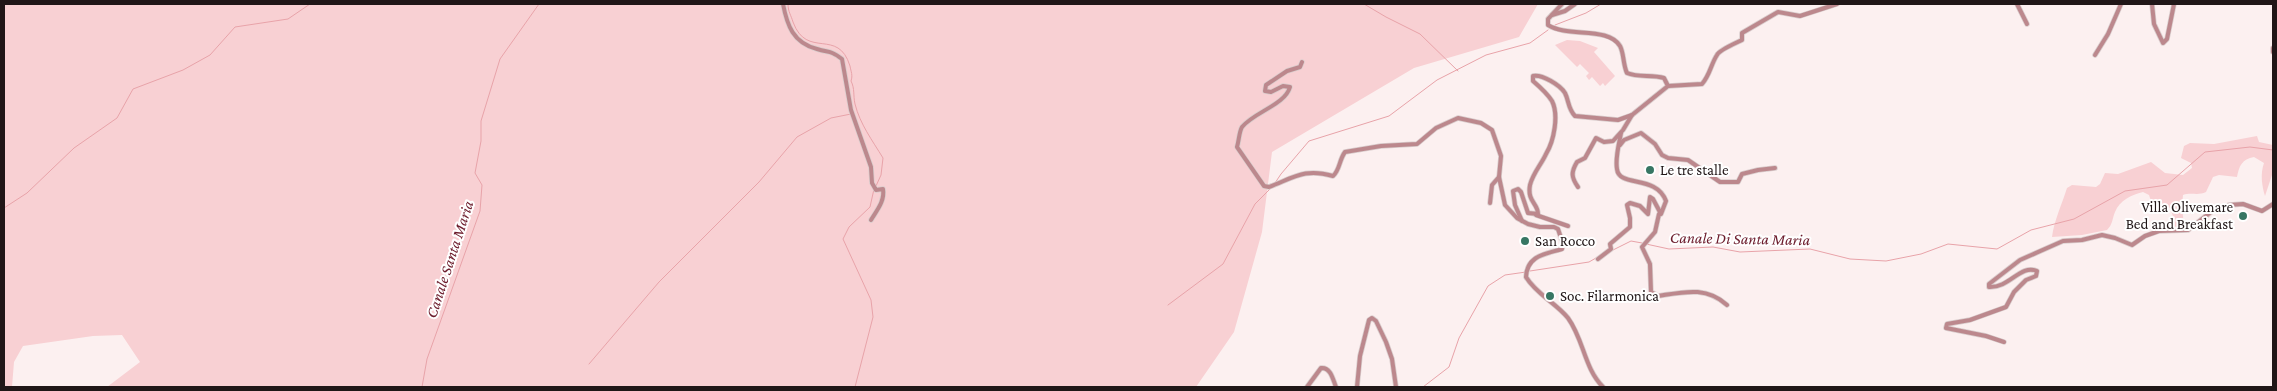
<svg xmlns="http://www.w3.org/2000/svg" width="2277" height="391" font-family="'Crimson Pro',serif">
	<rect width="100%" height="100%" fill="#fcf0f0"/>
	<g fill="#f8d0d3">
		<path d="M4,4h1534l-19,33 -105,31 -142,84 -10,80 -28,100 -38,55h-1089l33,-25 -18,-27 -29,1 -70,10 -9,16 -2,25h-8z"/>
		<path d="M1567,40l13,1 18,7 -4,4 21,24 -10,10 -2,-3 -3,3 -8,-9 -3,3 -3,-4 3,-3 -9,-9 -3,3 -22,-22z"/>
		<path d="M2257,136l2,6 14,3v27l-8,24c-3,-10 -5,-22 -1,-33l-10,-6c-12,2 -15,9 -17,20l-18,-2 -6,2 -7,15c-8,4 -15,0 -23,3l-1,11 2,21 -11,1 1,-9 -4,-11 -6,-3 -11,2 -4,-12 -6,-3c-12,3 -23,8 -28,20 -3,7 -2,12 -8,18l-25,5 -30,2c2,-16 10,-33 15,-49l5,-3 24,2 4,-3 5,-11 13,1 33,-12 14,11 18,2 9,-7 -1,-5 -10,-5 3,-12 6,-3 24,1z"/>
	</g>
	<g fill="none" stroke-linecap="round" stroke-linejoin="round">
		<g stroke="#e8a3a9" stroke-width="1">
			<path d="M788,4c0,8 3,11 5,18 14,38 45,5 57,44 1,6 3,9 1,15 4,8 2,14 4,23 5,20 17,36 28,54l-2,17 -5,11"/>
			<path d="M1364,4l22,13 34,17 38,37"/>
			<path d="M1555,25l31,-12 15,-9"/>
			<path d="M1275,183l6,-9 28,-33 80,-25 48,-36 49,-25 44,-12 18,-13"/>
			<path d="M4,208l23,-15 47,-45 43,-30 16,-29 50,-19 27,-15 25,-28 53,-8 22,-15"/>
			<path d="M1646,244l23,5 44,-2 27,5 70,-3 40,10 36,2 35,-7 27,-10 49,5 34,-19 43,-11 51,-28 42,-6 38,-33 45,-5 23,3"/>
			<path d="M1611,251l20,-10 11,2"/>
			<path d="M1530,271l59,-9 7,-4"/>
			<path d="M1168,305l55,-41 32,-60 18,-18"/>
			<path d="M589,364l70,-82 100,-100 38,-45 34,-19 20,-4"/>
			<path d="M422,387l5,-28 53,-148 2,-26 -7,-12 6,-32v-20l19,-62 39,-55"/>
			<path d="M855,387l18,-70 -2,-17 -28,-61 6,-12 21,-20 4,-18"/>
			<path d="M1423,387l26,-20 10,-29 29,-52 17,-11 21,-3"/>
		</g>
		<defs>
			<g id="street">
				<path d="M783,4c4,21 10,39 34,45 13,4 13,1 25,10l9,51 20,57 1,16 4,7 7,-1c2,12 -6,21 -12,31"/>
				<path d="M1562,4l-14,15v6c20,13 60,1 72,21 4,7 3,19 7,27 12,5 25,1 37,5l4,8 -36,29 -9,15 -10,11 -9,1 -8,-4 -11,20 -8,4c-6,10 -6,15 1,25"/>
				<path d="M2017,4l10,20"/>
				<path d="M2152,4l2,20 9,19 4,-4 7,-35"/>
				<path d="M1552,15l13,-4 10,-7"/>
				<path d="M2273,48v4"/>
				<path d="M2095,55l13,-21 13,-30"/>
				<path d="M1302,62l-2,5 -13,4 -21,14 -1,6 6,1 12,-6 7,1c-5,18 -36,25 -48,40 -3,5 -3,14 -5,20l27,39 5,1c26,-10 36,-19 64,-11 7,-6 6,-16 12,-24l36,-6 36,-2 19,-16 22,-10 23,5 11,7 9,26 -2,21 6,28 12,13 11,6 12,3h14l4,2 5,15 -1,5c-16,5 -35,6 -36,28 10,17 30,26 42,41 16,22 16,50 35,69"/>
				<path d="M1668,86l34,-2c8,-9 9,-20 15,-29 2,-5 19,-12 25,-15v-7l36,-21 22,4 37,-12"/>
				<path d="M1620,145l4,-5 17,-7 14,11 7,11 6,3 20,2 32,22h18l4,-8 16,-4 17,-2"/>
				<path d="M1490,203l2,-18 7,-8"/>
				<path d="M1659,214l-4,18 -13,15 8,17 1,28 7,4c26,-4 48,-10 69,9"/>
				<path d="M1536,215l32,11"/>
				<path d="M1522,221l-7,-16 -2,-14 5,-2 3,3 7,21 10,1c0,-11 -11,-12 -8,-29 3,-12 11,-20 16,-31 8,-13 13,-39 6,-53 -5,-8 -12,-14 -19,-20v-5c9,-2 27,9 32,17 4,8 3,16 10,23l43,4 14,-5"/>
				<path d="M1598,259l13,-10 -1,-5 20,-17v-9l-3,-13 3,-2 10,3 8,8 2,-17 3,2 8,15 5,-13c-10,-27 -47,-13 -49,-32 -2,-11 2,-25 4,-36"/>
				<path d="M2004,342l-18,-6 -40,-8 1,-4 23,-4 36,-13 8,-15 12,-12 10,-4 1,-5c-17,-7 -27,17 -48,16v-3l31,-24 43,-19 19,-1 20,-5 13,3 17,7 13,-9 14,-5 29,-1 23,-18 18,-7 14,-1 19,7 11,-7"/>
				<path d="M1307,387l14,-19c10,-1 12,12 15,19"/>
				<path d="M1357,387l3,-31 9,-36 3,-2 4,3 10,21 6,17 4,28"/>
			</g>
		</defs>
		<use href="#street" stroke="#d9cdcd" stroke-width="5.5"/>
		<use href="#street" stroke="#bc888d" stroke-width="4"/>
	</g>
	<g fill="#377663" stroke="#fff" stroke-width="2">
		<circle cx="1650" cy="170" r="5"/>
		<circle cx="2243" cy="216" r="5"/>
		<circle cx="1525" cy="241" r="5"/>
		<circle cx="1550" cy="296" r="5"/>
	</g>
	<g text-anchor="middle" stroke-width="4" stroke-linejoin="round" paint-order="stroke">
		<g font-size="15" fill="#201617" stroke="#fff" text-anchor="start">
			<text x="1660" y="175">Le tre stalle</text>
			<text x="2233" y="212" text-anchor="end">Villa Olivemare<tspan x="2233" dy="17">Bed and Breakfast</tspan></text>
			<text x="1535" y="246">San Rocco</text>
			<text x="1560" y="301">Soc. Filarmonica</text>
		</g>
		<g font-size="16" font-style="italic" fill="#6c1c2c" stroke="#fff">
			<text transform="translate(1740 238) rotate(1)" y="6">Canale Di Santa Maria</text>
			<text transform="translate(449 259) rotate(-72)" y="6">Canale Santa Maria</text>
		</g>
	</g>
	<rect width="2277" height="391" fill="none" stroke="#201617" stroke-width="10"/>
</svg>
